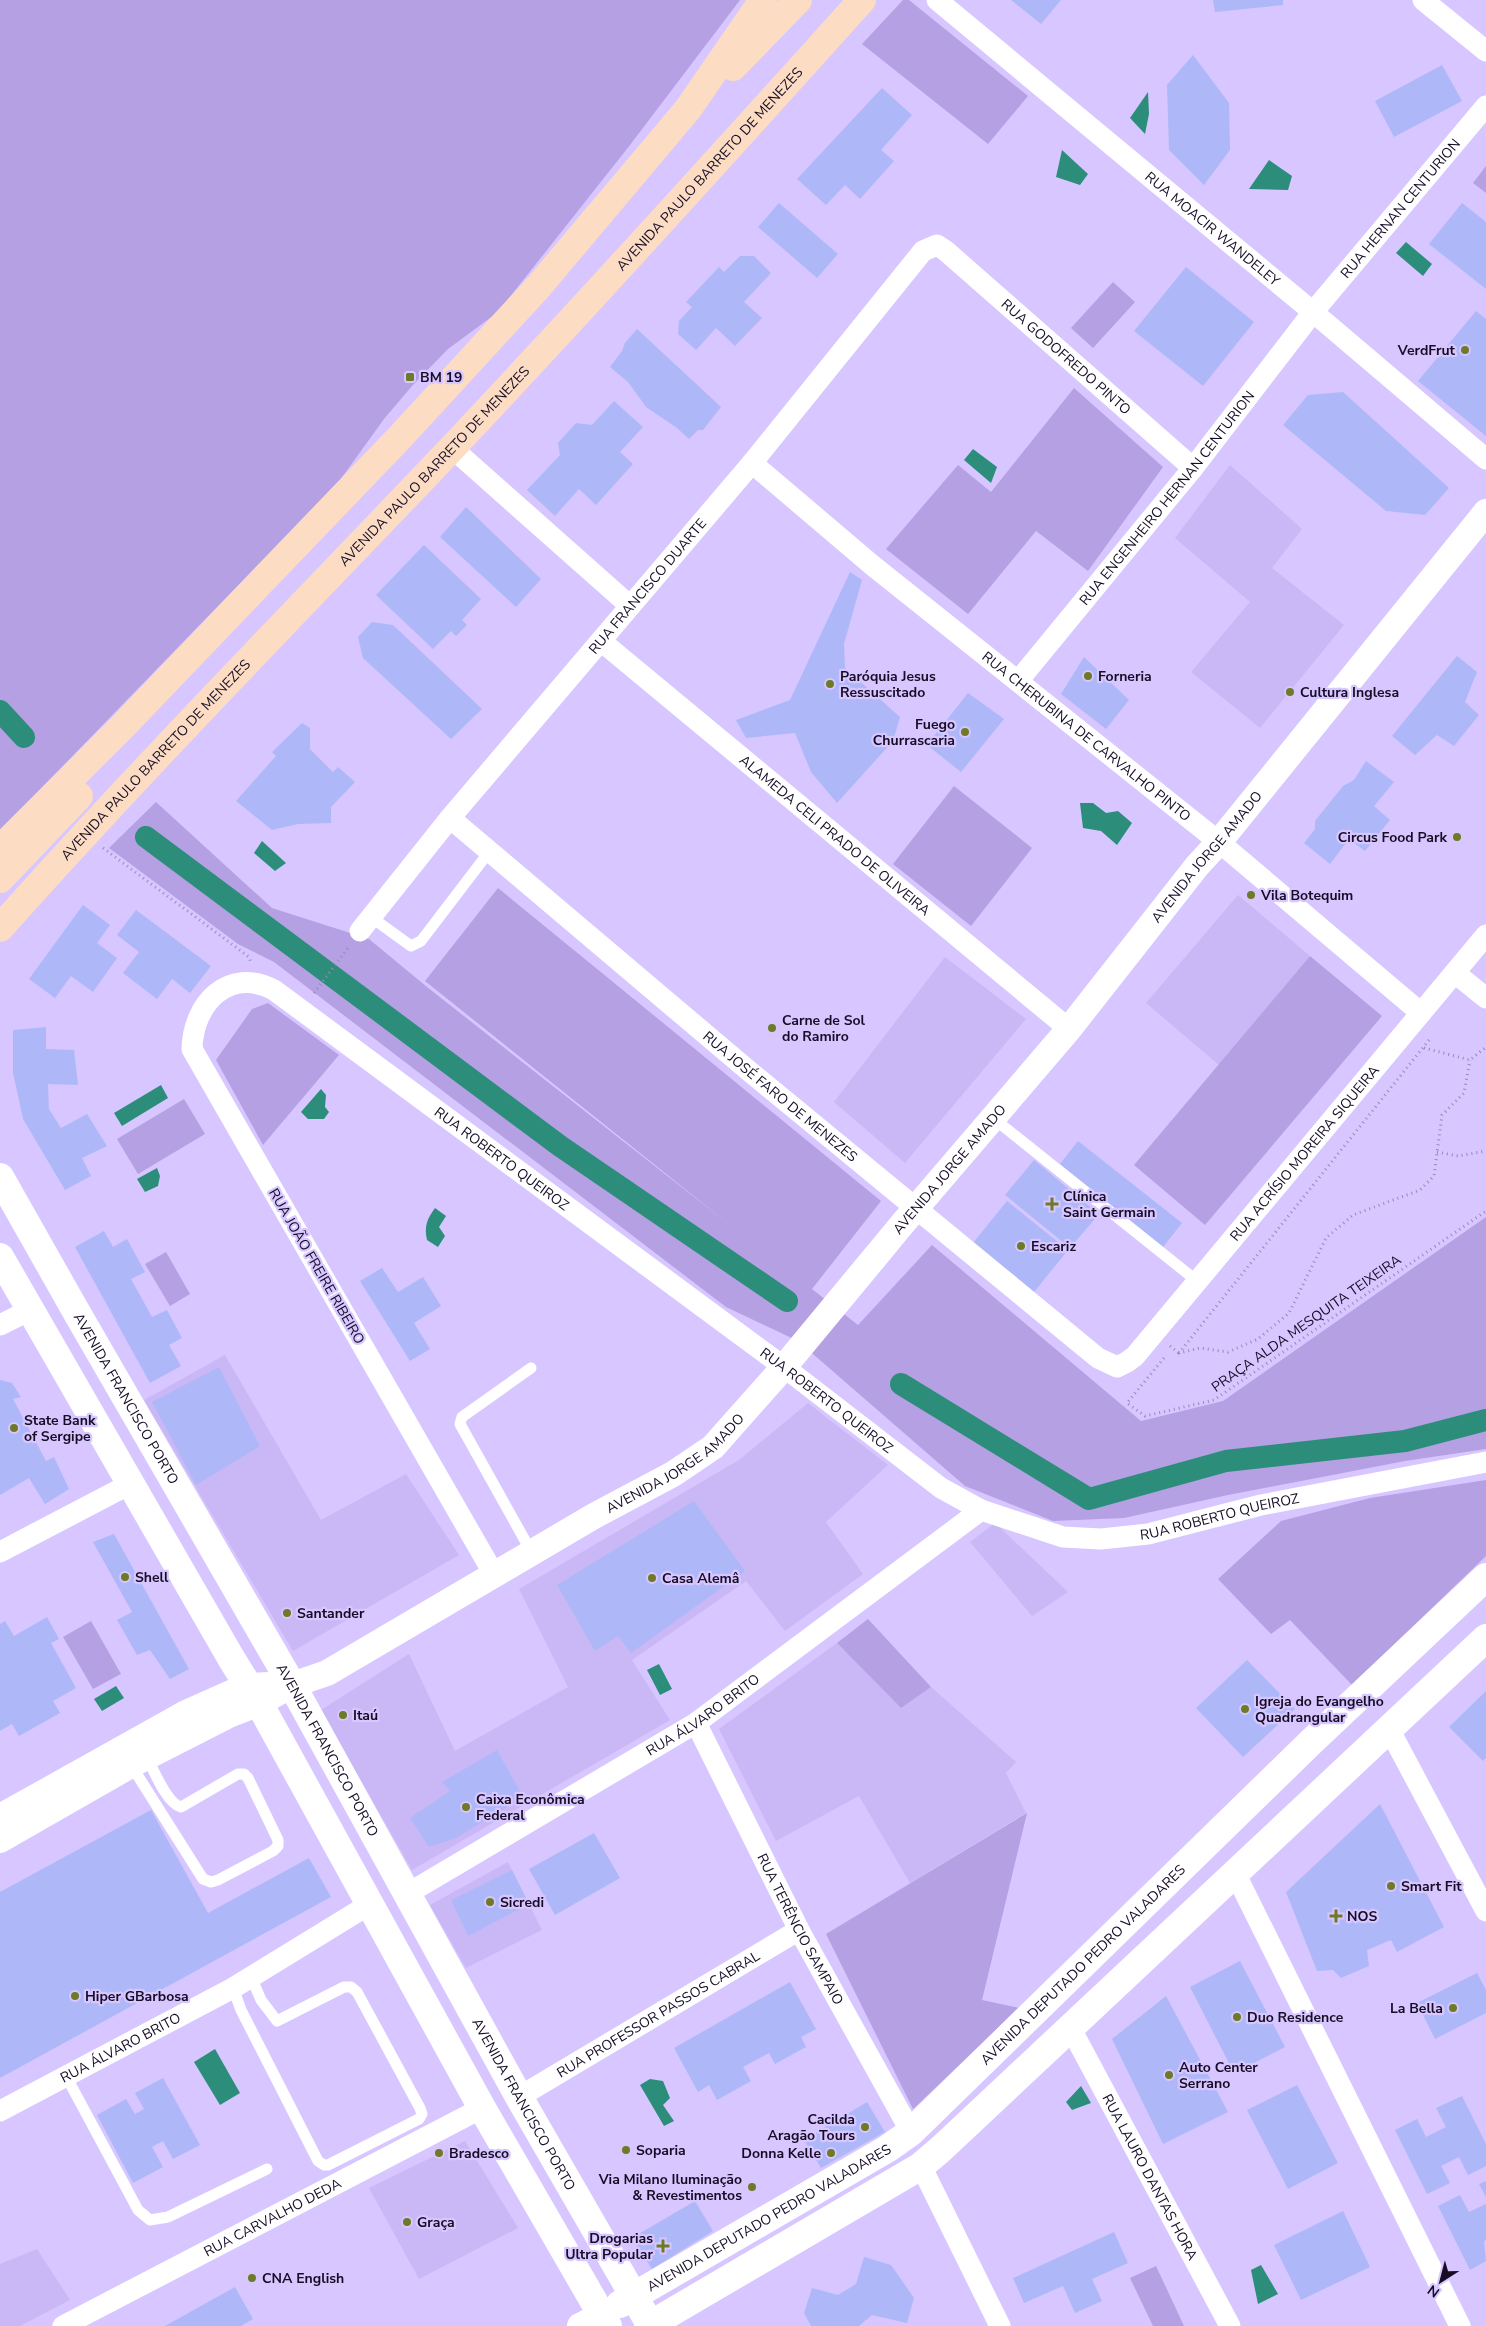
<svg xmlns="http://www.w3.org/2000/svg" width="1486" height="2326" font-family="'Nunito Sans',sans-serif">
	<rect width="100%" height="100%" fill="#d7c6ff"/>
	<g fill="#c9b8f5">
		<path d="M1230,465l72,64 -30,39 72,57 -84,103 -69,-56 59,-70 -75,-64z"/>
		<path d="M1238,895l72,61 -91,109 -73,-62z"/>
		<path d="M945,957l81,62 -121,144 -71,-61z"/>
		<path d="M225,1355l96,165 85,-46 53,81 -166,96 -149,-251z"/>
		<path d="M808,1403l80,62 -62,57 37,52 -78,57 -39,-50 -114,79 38,60 -258,150 -91,-160 88,-56 46,97 113,-64 -49,-98 220,-129z"/>
		<path d="M995,1523l73,69 -36,24 -62,-74z"/>
		<path d="M837,1643l64,65 30,-21 85,75 -10,11 20,40 -116,70 -51,-87 -83,45 -57,-112z"/>
		<path d="M508,1862l34,68 -76,38 -36,-63z"/>
		<path d="M465,2141l53,87 -99,51 -50,-91z"/>
		<path d="M37,2249l33,51 -50,26h-20v-62z"/>
	</g>
	<g fill="#b4a0e3">
		<path d="M0,0h740l-110,145 -132,167 -50,37 -36,37 -28,33 -44,61 -340,351z"/>
		<path d="M903,0h6l119,96 -40,48 -126,-100z"/>
		<path d="M1486,166v27l-13,-10z"/>
		<path d="M1113,282l22,20 -42,46 -22,-20z"/>
		<path d="M1074,388l89,79 -75,104 -52,-40 -68,83 -82,-65 72,-84 33,27z"/>
		<path d="M954,786l78,62 -61,78 -78,-62z"/>
		<path d="M156,802l116,106 97,31 58,48 308,242 -310,-248 73,-93 383,313 -69,88 46,36 74,-80 209,176 82,-20 263,-184v232l-81,12 -177,34 -104,23 -71,3 -88,-35 -167,-145 -72,-34 -452,-345 -36,-18 -129,-96z"/>
		<path d="M1310,956l72,60 -177,209 -71,-60z"/>
		<path d="M268,1003l71,52 -76,90 -47,-85 36,-51z"/>
		<path d="M184,1099l21,35 -67,40 -21,-35z"/>
		<path d="M166,1252l24,42 -20,12 -25,-42z"/>
		<path d="M1486,1480v76l-134,129 -62,-65 -19,14 -53,-55 63,-58 89,-23z"/>
		<path d="M868,1619l63,68 -30,21 -64,-65z"/>
		<path d="M91,1621l30,53 -28,15 -30,-52z"/>
		<path d="M1027,1813l-45,187 37,8 -106,101 -87,-175z"/>
		<path d="M1156,2266l28,60h-31l-23,-48z"/>
	</g>
	<g fill="#2c8d7b">
		<path d="M1148,92l1,22 -4,20 -15,-16z"/>
		<path d="M1062,150l26,24 -8,11 -24,-8z"/>
		<path d="M1269,160l23,16 -4,14 -39,-1z"/>
		<path d="M1406,242l26,22 -9,12 -27,-23z"/>
		<path d="M973,449l24,18 -6,16 -27,-23z"/>
		<path d="M1080,803h13l13,10 12,-2 14,12 -15,22 -16,-14 -18,-3z"/>
		<path d="M262,841l24,22 -11,8 -21,-18z"/>
		<path d="M161,1085l7,13 -46,28 -8,-13z"/>
		<path d="M321,1089l5,6 -1,12 4,5 -5,7h-16l-7,-7z"/>
		<path d="M157,1168l3,8 -2,10 -13,6 -8,-13z"/>
		<path d="M435,1208l11,8 -7,11 6,9 -7,11 -11,-7c-3,-14 0,-21 8,-32z"/>
		<path d="M659,1664l13,25 -12,6 -13,-25z"/>
		<path d="M116,1686l8,12 -22,13 -8,-12z"/>
		<path d="M215,2049l25,44 -20,12 -26,-43z"/>
		<path d="M650,2079l13,2 7,17 -7,7 11,16 -10,5 -24,-41z"/>
		<path d="M1081,2086l10,17 -19,7 -6,-8z"/>
		<path d="M1261,2265l17,29 -20,10 -7,-34z"/>
	</g>
	<g fill="none" stroke-linecap="round" stroke-linejoin="round">
		<g stroke="#2c8d7b" stroke-width="22">
			<path d="M0,711l24,26"/>
			<path d="M146,837l414,309 227,155"/>
			<path d="M901,1384l188,115 137,-38 179,-20 81,-21"/>
		</g>
	</g>
	<g fill="#aeb8f9">
		<path d="M1011,0h50l-20,24z"/>
		<path d="M1213,0h70v5l-68,7z"/>
		<path d="M1193,55l36,48 1,47 -26,35 -35,-35 -2,-65z"/>
		<path d="M1442,65l20,36 -68,36 -19,-36z"/>
		<path d="M882,88l30,27 -31,35 13,11 -34,38 -15,-14 -19,20 -29,-26z"/>
		<path d="M779,203l59,51 -21,24 -59,-51z"/>
		<path d="M1462,203l24,19v67l-57,-45z"/>
		<path d="M740,256h14l17,17 -27,29 18,16 -27,28 -19,-18 -20,22 -18,-16 1,-13 13,-14 -6,-5 33,-35 5,5z"/>
		<path d="M1186,267l68,55 -51,64 -69,-55z"/>
		<path d="M1476,311l10,8v117l-68,-55z"/>
		<path d="M637,329l84,78 -18,23h-5l-9,9 -12,-11 -31,-21 -18,-25 -18,-15 12,-16 3,-8z"/>
		<path d="M1343,392l106,96 -24,27 -39,-4 -103,-86 25,-30z"/>
		<path d="M614,401l29,26 -23,25 13,12 -37,41 -17,-16 -24,27 -28,-26 33,-35 -2,-12 18,-20 16,2z"/>
		<path d="M466,507l75,72 -25,28 -76,-70z"/>
		<path d="M424,545l57,54 -19,21 5,5 -11,11 -5,-5 -18,18 -57,-54z"/>
		<path d="M850,572l12,8 -18,64 1,24 55,49 -7,24 -56,62 -26,-31 -16,-39 -49,5 -10,-18 54,-20z"/>
		<path d="M372,622l21,3 89,84 -31,30 -88,-81 -5,-21z"/>
		<path d="M1457,656l20,16 -12,30 14,13 -25,31 -17,-11 -22,20 -23,-19z"/>
		<path d="M1084,657l45,43 -23,29 -45,-35z"/>
		<path d="M968,693l36,26 -43,53 -34,-27z"/>
		<path d="M302,723l8,5v21l23,23 5,-5 17,15 -24,25v16l-33,1 -26,6 -36,-29 40,-45 -4,-4z"/>
		<path d="M1366,761l28,21 -20,24 16,14 -25,31 -16,-12 -19,25 -26,-21 11,-14v-8l28,-35 11,-6z"/>
		<path d="M83,905l27,20 -13,18 20,15 -24,34 -22,-16 -16,22 -26,-19z"/>
		<path d="M136,910l75,56 -21,27 -18,-14 -15,20 -34,-26 16,-21 -22,-17z"/>
		<path d="M46,1027v22l28,1 4,35 -30,-1 1,25 12,19 26,-14 20,32 -25,12 9,18 -26,14 -42,-71 -10,-46v-43z"/>
		<path d="M1078,1141l104,82 -19,24 -103,-83z"/>
		<path d="M1034,1160l65,54 -29,34 -65,-53z"/>
		<path d="M1007,1201l61,49 -34,42 -61,-49z"/>
		<path d="M104,1231l9,16 14,-8 18,33 -14,7 21,38 15,-7 15,28 -13,7 12,21 -31,17 -75,-136z"/>
		<path d="M382,1268l16,24 25,-15 18,29 -27,17 16,26 -20,12 -50,-80z"/>
		<path d="M219,1367l41,79 -64,39 -44,-83z"/>
		<path d="M0,1380l12,3 9,14 -8,2 33,62 8,-4 15,32 -24,15 -16,-26 -29,17z"/>
		<path d="M694,1501l51,70 -114,82 -13,-17 -23,15 -38,-66z"/>
		<path d="M114,1534l75,135 -19,10 -20,-29 -13,5 -20,-35 15,-8 -39,-70z"/>
		<path d="M47,1617l12,22 -8,4 25,45 -23,13 7,12 -41,23 -7,-12 -12,7v-107l5,-3 9,15z"/>
		<path d="M1247,1660l48,49 -52,48 -47,-49z"/>
		<path d="M1486,1691v67l-3,3 -34,-34z"/>
		<path d="M497,1750l26,47 -67,41 -27,9 -19,-29 40,-27 -8,-9z"/>
		<path d="M1380,1804l64,123 -47,25 -6,-12 -24,10 2,16 -28,12 -8,-8 -16,1 -31,-79z"/>
		<path d="M151,1810l57,103 101,-55 22,39 -331,181v-186z"/>
		<path d="M594,1833l26,45 -65,37 -26,-46z"/>
		<path d="M512,1870l17,34 -61,32 -17,-36z"/>
		<path d="M1240,1961l45,86 -51,26 -44,-86z"/>
		<path d="M1477,1973l9,17v23l-51,26 -18,-36z"/>
		<path d="M790,1982l26,47 -15,8 5,10 -31,17 -6,-11 -26,14 8,14 -34,19 -8,-15 -11,7 -24,-44z"/>
		<path d="M1166,1996l62,116 -65,32 -51,-105z"/>
		<path d="M163,2078l37,67 -27,14 -10,-18 -11,6 11,20 -30,16 -36,-68 29,-16 9,15 9,-5 -9,-16z"/>
		<path d="M1297,2085l41,78 -50,26 -41,-79z"/>
		<path d="M1462,2096l24,48v22l-18,9 -9,-18 -18,9 9,17 -23,11 -32,-64 22,-11 9,18 20,-10 -10,-19z"/>
		<path d="M867,2102l18,30 -64,36 -17,-28z"/>
		<path d="M1486,2181v16l-7,-13z"/>
		<path d="M1460,2195l9,17 17,-8v36l-2,1 2,20 -16,9 -32,-64z"/>
		<path d="M695,2201l18,30 -61,38 -20,-31z"/>
		<path d="M1343,2211l27,56 -69,33 -27,-55z"/>
		<path d="M1114,2232l14,31 -36,16 10,22 -27,12 -12,-27 -39,17 -11,-25z"/>
		<path d="M864,2257l27,8 23,33 -7,25 -35,-8 -13,11h-48l-7,-13 8,-25 26,7 18,-11z"/>
		<path d="M235,2287l18,32 -12,7h-76z"/>
	</g>
	<g fill="none" stroke-linecap="round" stroke-linejoin="round">
		<g stroke="#9889b8" stroke-width="3" stroke-dasharray="1 4" stroke-linecap="butt">
			<path d="M103,848l146,109 2,6"/>
			<path d="M314,993l34,-45"/>
			<path d="M1429,1040l-250,313 21,-5 28,4 30,-13 31,-26 37,-75 27,-23 67,-25 14,-14 8,-61 22,-22 6,-33"/>
			<path d="M1424,1048l46,12 16,-13"/>
			<path d="M1437,1152l21,4 28,-5"/>
			<path d="M1170,1346l9,7"/>
			<path d="M1164,1358l-37,45 18,13 69,-16 272,-189"/>
		</g>
		<g stroke="#fff" stroke-width="11">
			<path d="M371,917l40,29 10,-5 68,-89"/>
			<path d="M993,1118l204,163"/>
			<path d="M531,1368l-69,49 -2,7 72,129"/>
			<path d="M131,1765l72,114 8,3 7,-2 55,-29 5,-5v-6l-30,-62 -4,-4h-6l-57,33c-14,-3 -28,-38 -34,-50"/>
			<path d="M233,1988l8,22 77,151 6,4h4l91,-46 3,-5 -2,-6 -63,-116 -6,-5h-7l-67,34 -16,-21 -10,-23"/>
			<path d="M66,2076l72,134 12,10 18,-3 99,-48"/>
		</g>
		<g stroke="#fff" stroke-width="21">
			<path id="s1" d="M937,0l376,312 173,147"/>
			<path d="M1423,0l63,51"/>
			<path d="M452,448l177,157"/>
			<path id="s2" d="M752,463l120,102 347,277 202,171"/>
			<path id="s3" d="M601,641l468,388"/>
			<path id="s4" d="M1018,681l175,-213 120,-156 173,-206"/>
			<path id="s5" d="M450,818l299,253 349,287 19,9 10,-5 8,-6 351,-421"/>
			<path id="s6" d="M360,931l90,-113 302,-355 171,-212 14,-6 9,6 247,217"/>
			<path d="M1455,973l31,25"/>
			<path d="M0,1325l30,-15"/>
			<path d="M0,1552l130,-68"/>
			<path id="s7" d="M495,1576l-303,-527c1,-45 36,-83 82,-59l510,377 157,121 40,22 82,27 38,2 47,-5 113,-29 225,-43"/>
			<path id="s8" d="M696,1723l103,207 112,202"/>
			<path d="M1389,1729l97,182"/>
			<path d="M1235,1873l225,453"/>
			<path id="s9" d="M407,1894l289,-171 285,-213"/>
			<path id="s10" d="M1070,2027l160,299"/>
			<path id="s11" d="M519,2097l280,-167"/>
			<path id="s12" d="M0,2111l233,-123 137,-84"/>
			<path d="M921,2166l79,160"/>
			<path id="s13" d="M63,2326l419,-218"/>
		</g>
		<g stroke="#fff" stroke-width="26">
			<path d="M0,1817l184,-103 63,-28 22,-1"/>
			<path id="s14" d="M0,1840l131,-75 98,-50 30,-12 33,-18 35,-12 267,-157 79,-42 40,-27 71,-80 120,-145 165,-193 128,-163 22,-24 267,-330"/>
			<path d="M580,2326l22,-11"/>
		</g>
		<g stroke="#fff" stroke-width="28">
			<path id="s15" d="M0,1177l77,136 215,372 227,412 132,229"/>
			<path d="M0,1257l231,401 28,45 223,405 126,218"/>
			<path id="s16" d="M620,2304l267,-155 24,-17 400,-390 175,-165"/>
			<path d="M648,2326l273,-160 21,-18 544,-510"/>
		</g>
		<g stroke="#fcdcc3" stroke-width="28">
			<path d="M733,67l65,-67"/>
			<path d="M0,849l122,-122 280,-292 137,-149 149,-177 75,-109"/>
			<path d="M0,879l79,-83"/>
			<path id="s17" d="M0,928c140,-157 287,-307 432,-459 146,-154 288,-311 430,-469"/>
		</g>
	</g>
	<g fill="#6d7a27" stroke="#d7c6ff" stroke-width="2">
		<circle cx="1465" cy="350" r="5"/>
		<rect x="405" y="372" width="10" height="10" rx="2.5"/>
		<circle cx="1088" cy="676" r="5"/>
		<circle cx="830" cy="684" r="5"/>
		<circle cx="1290" cy="692" r="5"/>
		<circle cx="965" cy="732" r="5"/>
		<circle cx="1457" cy="837" r="5"/>
		<circle cx="1251" cy="895" r="5"/>
		<circle cx="772" cy="1028" r="5"/>
		<path d="M1049.5 1196.5h5v5h5v5h-5v5h-5v-5h-5v-5h5z"/>
		<circle cx="1021" cy="1246" r="5"/>
		<circle cx="14" cy="1428" r="5"/>
		<circle cx="125" cy="1577" r="5"/>
		<circle cx="652" cy="1578" r="5"/>
		<circle cx="287" cy="1613" r="5"/>
		<circle cx="1245" cy="1709" r="5"/>
		<circle cx="343" cy="1715" r="5"/>
		<circle cx="466" cy="1807" r="5"/>
		<circle cx="1391" cy="1886" r="5"/>
		<circle cx="490" cy="1902" r="5"/>
		<path d="M1333.5 1908.5h5v5h5v5h-5v5h-5v-5h-5v-5h5z"/>
		<circle cx="75" cy="1996" r="5"/>
		<circle cx="1453" cy="2008" r="5"/>
		<circle cx="1237" cy="2017" r="5"/>
		<circle cx="1169" cy="2075" r="5"/>
		<circle cx="865" cy="2127" r="5"/>
		<circle cx="626" cy="2150" r="5"/>
		<circle cx="439" cy="2153" r="5"/>
		<circle cx="831" cy="2153" r="5"/>
		<circle cx="752" cy="2187" r="5"/>
		<circle cx="407" cy="2222" r="5"/>
		<path d="M660.5 2238.5h5v5h5v5h-5v5h-5v-5h-5v-5h5z"/>
		<circle cx="252" cy="2278" r="5"/>
	</g>
	<g text-anchor="middle" stroke-width="4.5" stroke-linejoin="round" paint-order="stroke">
		<g font-size="14" fill="#160d25" stroke="#d7c6ff">
			<text dy="5" stroke="none"><textPath href="#s17" startOffset="1039">AVENIDA PAULO BARRETO DE MENEZES</textPath></text>
			<text dy="5" stroke="none"><textPath href="#s4" startOffset="608">RUA HERNAN CENTURION</textPath></text>
			<text dy="5" stroke="none"><textPath href="#s1" startOffset="358">RUA MOACIR WANDELEY</textPath></text>
			<text dy="5" stroke="none"><textPath href="#s6" startOffset="1069">RUA GODOFREDO PINTO</textPath></text>
			<text dy="5" stroke="none"><textPath href="#s17" startOffset="634">AVENIDA PAULO BARRETO DE MENEZES</textPath></text>
			<text dy="5" stroke="none"><textPath href="#s4" startOffset="236">RUA ENGENHEIRO HERNAN CENTURION</textPath></text>
			<text dy="5" stroke="none"><textPath href="#s6" startOffset="449">RUA FRANCISCO DUARTE</textPath></text>
			<text dy="5" stroke="none"><textPath href="#s2" startOffset="432">RUA CHERUBINA DE CARVALHO PINTO</textPath></text>
			<text dy="5" stroke="none"><textPath href="#s17" startOffset="229">AVENIDA PAULO BARRETO DE MENEZES</textPath></text>
			<text dy="5" stroke="none"><textPath href="#s3" startOffset="304">ALAMEDA CELI PRADO DE OLIVEIRA</textPath></text>
			<text dy="5" stroke="none"><textPath href="#s14" startOffset="1585">AVENIDA JORGE AMADO</textPath></text>
			<text dy="5" stroke="none"><textPath href="#s5" startOffset="432">RUA JOSÉ FARO DE MENEZES</textPath></text>
			<text dy="5" stroke="none"><textPath href="#s5" startOffset="1150">RUA ACRÍSIO MOREIRA SIQUEIRA</textPath></text>
			<text dy="5" stroke="none"><textPath href="#s7" startOffset="1015">RUA ROBERTO QUEIROZ</textPath></text>
			<text dy="5" stroke="none"><textPath href="#s14" startOffset="1180">AVENIDA JORGE AMADO</textPath></text>
			<text transform="translate(317 1266) rotate(60)" y="5">RUA JOÃO FREIRE RIBEIRO</text>
			<text transform="translate(1306 1323) rotate(-35)" y="5">PRAÇA ALDA MESQUITA TEIXEIRA</text>
			<text dy="5" stroke="none"><textPath href="#s15" startOffset="255">AVENIDA FRANCISCO PORTO</textPath></text>
			<text dy="5" stroke="none"><textPath href="#s7" startOffset="1420">RUA ROBERTO QUEIROZ</textPath></text>
			<text dy="5" stroke="none"><textPath href="#s14" startOffset="775">AVENIDA JORGE AMADO</textPath></text>
			<text dy="5" stroke="none"><textPath href="#s7" startOffset="1855">RUA ROBERTO QUEIROZ</textPath></text>
			<text dy="5" stroke="none"><textPath href="#s9" startOffset="346">RUA ÁLVARO BRITO</textPath></text>
			<text dy="5" stroke="none"><textPath href="#s15" startOffset="660">AVENIDA FRANCISCO PORTO</textPath></text>
			<text dy="5" stroke="none"><textPath href="#s8" startOffset="231">RUA TERÊNCIO SAMPAIO</textPath></text>
			<text dy="5" stroke="none"><textPath href="#s16" startOffset="578">AVENIDA DEPUTADO PEDRO VALADARES</textPath></text>
			<text dy="5" stroke="none"><textPath href="#s11" startOffset="162">RUA PROFESSOR PASSOS CABRAL</textPath></text>
			<text dy="5" stroke="none"><textPath href="#s12" startOffset="136">RUA ÁLVARO BRITO</textPath></text>
			<text dy="5" stroke="none"><textPath href="#s15" startOffset="1065">AVENIDA FRANCISCO PORTO</textPath></text>
			<text dy="5" stroke="none"><textPath href="#s10" startOffset="170">RUA LAURO DANTAS HORA</textPath></text>
			<text dy="5" stroke="none"><textPath href="#s13" startOffset="236">RUA CARVALHO DEDA</textPath></text>
			<text dy="5" stroke="none"><textPath href="#s16" startOffset="172">AVENIDA DEPUTADO PEDRO VALADARES</textPath></text>
		</g>
		<g font-size="14" font-weight="bold" fill="#160d25" stroke="#d7c6ff" text-anchor="start">
			<text x="1455" y="355" text-anchor="end">VerdFrut</text>
			<text x="420" y="382">BM 19</text>
			<text x="840" y="681">Paróquia Jesus<tspan x="840" dy="16">Ressuscitado</tspan></text>
			<text x="1098" y="681">Forneria</text>
			<text x="1300" y="697">Cultura Inglesa</text>
			<text x="955" y="729" text-anchor="end">Fuego<tspan x="955" dy="16">Churrascaria</tspan></text>
			<text x="1447" y="842" text-anchor="end">Circus Food Park</text>
			<text x="1261" y="900">Vila Botequim</text>
			<text x="782" y="1025">Carne de Sol<tspan x="782" dy="16">do Ramiro</tspan></text>
			<text x="1063" y="1201">Clínica<tspan x="1063" dy="16">Saint Germain</tspan></text>
			<text x="1031" y="1251">Escariz</text>
			<text x="24" y="1425">State Bank<tspan x="24" dy="16">of Sergipe</tspan></text>
			<text x="135" y="1582">Shell</text>
			<text x="662" y="1583">Casa Alemâ</text>
			<text x="297" y="1618">Santander</text>
			<text x="1255" y="1706">Igreja do Evangelho<tspan x="1255" dy="16">Quadrangular</tspan></text>
			<text x="353" y="1720">Itaú</text>
			<text x="476" y="1804">Caixa Econômica<tspan x="476" dy="16">Federal</tspan></text>
			<text x="1401" y="1891">Smart Fit</text>
			<text x="500" y="1907">Sicredi</text>
			<text x="1347" y="1921">NOS</text>
			<text x="85" y="2001">Hiper GBarbosa</text>
			<text x="1443" y="2013" text-anchor="end">La Bella</text>
			<text x="1247" y="2022">Duo Residence</text>
			<text x="1179" y="2072">Auto Center<tspan x="1179" dy="16">Serrano</tspan></text>
			<text x="855" y="2124" text-anchor="end">Cacilda<tspan x="855" dy="16">Aragão Tours</tspan></text>
			<text x="636" y="2155">Soparia</text>
			<text x="449" y="2158">Bradesco</text>
			<text x="821" y="2158" text-anchor="end">Donna Kelle</text>
			<text x="742" y="2184" text-anchor="end">Via Milano Iluminação<tspan x="742" dy="16">&amp; Revestimentos</tspan></text>
			<text x="417" y="2227">Graça</text>
			<text x="653" y="2243" text-anchor="end">Drogarias<tspan x="653" dy="16">Ultra Popular</tspan></text>
			<text x="262" y="2283">CNA English</text>
		</g>
	</g>
	<g transform="translate(1441 2281) rotate(216)" stroke="#d7c6ff" stroke-width="4" paint-order="stroke">
	<path d="M0-4L9 19L0 12L-9 19Z" fill="#160d25"/>
	<text y="-8" font-size="14" font-weight="bold" text-anchor="middle" fill="#160d25">N</text>
	</g>
</svg>
